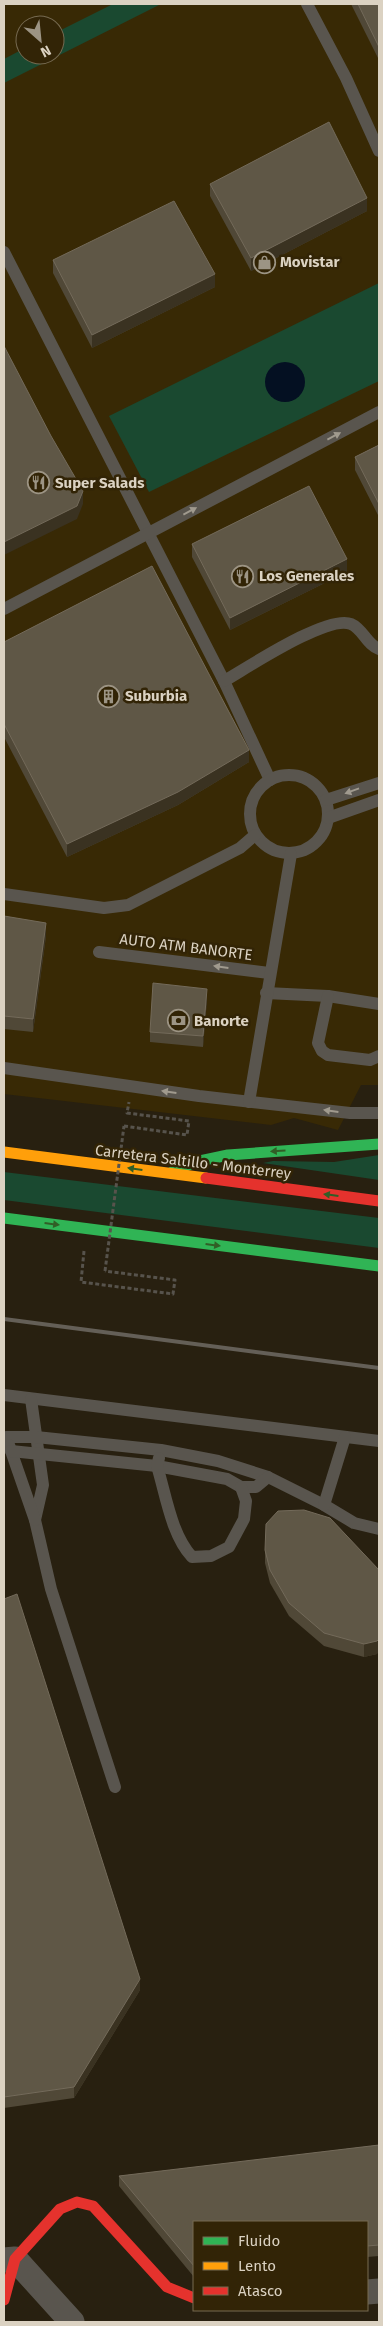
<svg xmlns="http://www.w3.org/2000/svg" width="383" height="2326" font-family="'Fira Sans',sans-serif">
	<rect width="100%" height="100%" fill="#282010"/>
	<path fill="#382905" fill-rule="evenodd" d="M4,4h375v1081h-18l-23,45 -44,-12 -23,7 -267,-31zM25,25h30v30h-30z"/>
	<g fill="#1a4930">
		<path d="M113,4h48l-157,79v-24l21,-11v7h30v-22z"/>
		<path d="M379,283v98l-230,111 -40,-76z"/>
		<path d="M379,1155v25l-116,-17 10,-2 61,1z"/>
		<path d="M4,1172l375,46v30l-375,-48z"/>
	</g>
	<circle fill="#041022" cx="285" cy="382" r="20"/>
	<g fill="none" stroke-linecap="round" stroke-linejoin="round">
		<g stroke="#57534c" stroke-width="3" stroke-dasharray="4 2.5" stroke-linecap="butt">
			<path d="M124,1126l63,9 2,-14 -62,-8 2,-11"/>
			<path d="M84,1251l-3,31 92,12 2,-14 -70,-9"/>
		</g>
		<g stroke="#59554e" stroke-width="12">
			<path d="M307,4l39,74 33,73"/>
			<path d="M4,252l220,429 46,99"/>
			<path d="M4,609l375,-197"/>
			<path d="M224,681c23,-13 104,-67 127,-57 12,5 16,21 28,25"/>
			<circle cx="289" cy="814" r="39"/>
			<path d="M326,800l53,-17"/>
			<path d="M328,818l51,-18"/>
			<path d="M4,894l100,14 24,-3 112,-57 15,-13"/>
			<path d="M99,952l170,21"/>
			<path d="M266,993l62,3 51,8"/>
			<path d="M328,996l-10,47 4,8 6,4 42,5 9,-4"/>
			<path d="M4,1068l195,28 151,17h29"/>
			<path d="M249,1102l42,-248"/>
			<path d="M4,1395l375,46"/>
			<path d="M31,1399l12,86 -8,35 16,69 64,198"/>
			<path d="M6,1437h30l125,13 57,11 50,16 56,28 30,18 25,6"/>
			<path d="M9,1445l26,75"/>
			<path d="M11,1451l146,15 70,13 14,8h15l12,-10"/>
			<path d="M159,1458l-2,8c9,29 14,68 35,91l19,-1 18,-9 15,-28 2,-18 -5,-14"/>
			<path d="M324,1505l21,-68"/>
		</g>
		<g stroke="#59554e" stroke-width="25">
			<path d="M4,2260l11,-1 57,63"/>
			<path d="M367,2292l12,-1"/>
		</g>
		<g stroke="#30b455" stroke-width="11">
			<path d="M172,1172l23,-10 33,-7 151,-11"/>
			<path d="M4,1218l375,48"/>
		</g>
		<path stroke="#ff9f0a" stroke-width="11" d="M4,1152l202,26"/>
		<g stroke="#e5322d" stroke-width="11">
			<path d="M206,1178l173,23"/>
			<path d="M4,2300l11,-41 45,-50 17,-7 16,4 74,81 27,11"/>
		</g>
		<path stroke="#645f57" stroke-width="4" d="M4,1319l375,49"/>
		<path stroke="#57534c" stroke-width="3" stroke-dasharray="4 2.5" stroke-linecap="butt" d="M105,1271l19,-145"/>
	</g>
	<g fill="#504837">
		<path d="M351,4h28v56z"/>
		<path d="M210,184l157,27 -116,60 -41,-75z"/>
		<path d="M53,260l162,27 -123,61 -39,-75z"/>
		<path d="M379,445v72l-24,-47v-13z"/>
		<path d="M192,544l155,28 -117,58 -38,-73z"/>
		<path d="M4,642l245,120 -71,43 -111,52 -63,-120z"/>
		<path d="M4,916l42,20 -13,96 -29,-3z"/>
		<path d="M207,1000l-4,47 -53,-5v-10z"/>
		<path d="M265,1550l112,104 -13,3 -40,-11 -35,-30 -19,-33 -5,-20z"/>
		<path d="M4,1599l136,391 -66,108 -70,10z"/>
		<path d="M379,2145v111l-12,1v-35h-173v55l-75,-91v-10z"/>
	</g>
	<g fill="#3a3221">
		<path d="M367,198v13l-116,60v-13z"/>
		<path d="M215,274v13l-123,61v-13z"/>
		<path d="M83,491v13l-6,15 -73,36v-13z"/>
		<path d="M347,559v13l-117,58v-12z"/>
		<path d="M249,750v12l-71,43 -111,52v-13z"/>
		<path d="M46,923v13l-13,96v-13z"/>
		<path d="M207,989v11l-4,47v-11z"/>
		<path d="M379,1639v13l-2,2 -13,3v-13z"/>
		<path d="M140,1979v11l-66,108v-11z"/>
	</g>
	<g fill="#5f5746" stroke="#736a5a">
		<path d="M358,4h21v43z"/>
		<path d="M329,122l38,76 -116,60 -41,-74z"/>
		<path d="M174,201l41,73 -123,61 -39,-75z"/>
		<path d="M4,346l47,90 32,55 -6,15 -73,36z"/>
		<path d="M379,445v59l-24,-47z"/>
		<path d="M309,486l38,73 -117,59 -38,-74z"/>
		<path d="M152,566l97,184 -71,42 -111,52 -63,-120v-82z"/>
		<path d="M4,916l42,7 -13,96 -29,-3z"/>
		<path d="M153,983l54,6 -4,47 -53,-4z"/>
		<path d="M304,1510l26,8 49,52v69l-2,2 -13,3 -40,-11 -35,-30 -19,-33 -5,-20 1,-26 12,-13z"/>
		<path d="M17,1594l123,385 -66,108 -70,10v-498z"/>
		<path d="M379,2145v100l-12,1v-24h-173v44l-75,-90z"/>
	</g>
	<defs><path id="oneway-solid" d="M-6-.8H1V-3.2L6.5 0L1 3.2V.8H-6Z" transform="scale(1.25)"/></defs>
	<g fill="#a09a8e">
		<use href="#oneway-solid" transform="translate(334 436) rotate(-28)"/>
		<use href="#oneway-solid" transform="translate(190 511) rotate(-28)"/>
		<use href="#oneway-solid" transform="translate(352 791) rotate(160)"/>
		<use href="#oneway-solid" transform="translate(221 967) rotate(-172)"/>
		<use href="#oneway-solid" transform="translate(169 1092) rotate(-172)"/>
		<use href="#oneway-solid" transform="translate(331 1111) rotate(-172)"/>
	</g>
	<g fill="#315e26">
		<use href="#oneway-solid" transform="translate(278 1151) rotate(177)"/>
		<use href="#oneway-solid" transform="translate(135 1169) rotate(-172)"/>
		<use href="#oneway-solid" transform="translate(331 1195) rotate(-173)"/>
		<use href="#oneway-solid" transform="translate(52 1224) rotate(7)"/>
		<use href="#oneway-solid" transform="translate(213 1245) rotate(7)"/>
	</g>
	<defs>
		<symbol id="shop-ring" viewBox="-11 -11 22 22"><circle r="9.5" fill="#322406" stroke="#9c9484" stroke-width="1.5"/><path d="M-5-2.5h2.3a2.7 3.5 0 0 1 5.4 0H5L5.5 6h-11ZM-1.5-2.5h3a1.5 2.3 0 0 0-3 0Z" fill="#9c9484"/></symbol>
		<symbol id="restaurant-ring" viewBox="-11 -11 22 22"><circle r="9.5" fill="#322406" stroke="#9c9484" stroke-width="1.5"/><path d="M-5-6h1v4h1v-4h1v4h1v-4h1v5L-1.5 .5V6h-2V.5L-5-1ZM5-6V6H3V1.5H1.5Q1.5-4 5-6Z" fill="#9c9484"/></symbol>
		<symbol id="building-ring" viewBox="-11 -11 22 22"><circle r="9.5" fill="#322406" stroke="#9c9484" stroke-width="1.5"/><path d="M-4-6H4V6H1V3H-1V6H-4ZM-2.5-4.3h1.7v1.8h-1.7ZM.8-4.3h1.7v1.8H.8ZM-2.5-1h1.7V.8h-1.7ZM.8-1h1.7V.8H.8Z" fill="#9c9484"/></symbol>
		<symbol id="bank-ring" viewBox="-11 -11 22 22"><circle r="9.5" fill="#322406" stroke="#9c9484" stroke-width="1.5"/><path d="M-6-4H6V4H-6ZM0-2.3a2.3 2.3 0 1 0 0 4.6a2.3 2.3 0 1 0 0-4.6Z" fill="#9c9484"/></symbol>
	</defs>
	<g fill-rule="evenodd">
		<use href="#shop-ring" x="252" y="250" width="25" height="25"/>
		<use href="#restaurant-ring" x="26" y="470" width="25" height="25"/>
		<use href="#restaurant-ring" x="230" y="564" width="25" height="25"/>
		<use href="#building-ring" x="96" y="684" width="25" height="25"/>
		<use href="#bank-ring" x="166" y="1008" width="25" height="25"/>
	</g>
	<g text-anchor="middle" stroke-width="5" stroke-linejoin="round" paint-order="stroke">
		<g font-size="15" font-weight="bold" fill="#dbd2c2" stroke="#322406" text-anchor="start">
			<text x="280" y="267">Movistar</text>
			<text x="55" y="488">Super Salads</text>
			<text x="259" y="581">Los Generales</text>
			<text x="125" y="701">Suburbia</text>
			<text x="194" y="1026">Banorte</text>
		</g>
		<g font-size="15" fill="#dbd2c2" stroke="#322406">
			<text transform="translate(186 947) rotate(7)" y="5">AUTO ATM BANORTE</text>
			<text transform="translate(193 1162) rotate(7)" y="5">Carretera Saltillo - Monterrey</text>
		</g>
	</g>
	<rect width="383" height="2326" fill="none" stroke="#dbd2c2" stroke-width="10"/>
	<rect x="193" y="2221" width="175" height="90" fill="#322406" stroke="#766a51"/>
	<rect x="203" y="2237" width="25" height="8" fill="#30b455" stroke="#766a51"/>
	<text x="238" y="2246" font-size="15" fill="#dbd2c2">Fluido</text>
	<rect x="203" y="2262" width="25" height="8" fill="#ff9f0a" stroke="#766a51"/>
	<text x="238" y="2271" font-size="15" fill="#dbd2c2">Lento</text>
	<rect x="203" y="2287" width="25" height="8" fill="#e5322d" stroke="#766a51"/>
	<text x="238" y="2296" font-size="15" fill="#dbd2c2">Atasco</text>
	<g transform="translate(40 40) rotate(153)"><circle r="24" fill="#322406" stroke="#766a51"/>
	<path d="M0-4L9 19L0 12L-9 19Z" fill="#9c9484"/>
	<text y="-8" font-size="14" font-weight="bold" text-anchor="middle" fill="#dbd2c2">N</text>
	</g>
</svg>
